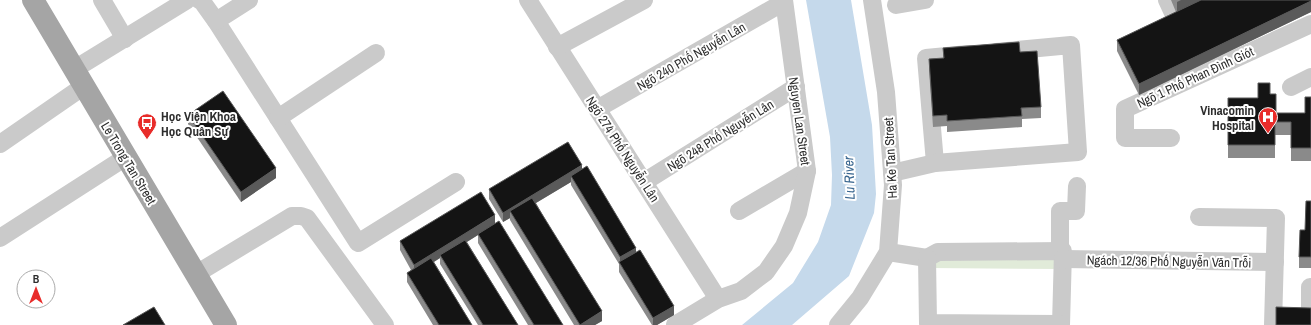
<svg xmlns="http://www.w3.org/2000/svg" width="1311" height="325" font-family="'Archivo Narrow',sans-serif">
	<rect width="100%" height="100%" fill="#fff"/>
	<path fill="#e1ebd9" d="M1060,254v15l-131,-1v-9z"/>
	<path fill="#c5d9eb" d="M806,0h45l21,125 4,69 -2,19 -25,63 -57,49h-50l51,-42 25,-41 13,-37 1,-30 -2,-38z"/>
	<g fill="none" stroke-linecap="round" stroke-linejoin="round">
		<g stroke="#cacaca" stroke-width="18">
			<path d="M102,0l23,39"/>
			<path d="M199,0h2l15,21 142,222 98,-61"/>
			<path d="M528,0l190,299"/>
			<path d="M1167,0l6,13"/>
			<path d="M896,5l29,-5"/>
			<path d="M216,21l33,-21"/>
			<path d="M557,47l87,-47"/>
			<path d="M73,70l114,-70"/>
			<path d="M1291,87l20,-10"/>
			<path d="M597,109l187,-107"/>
			<path d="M278,118l98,-65"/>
			<path d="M1171,138h-46v-29l186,-85"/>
			<path d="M0,144l84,-58"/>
			<path d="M935,163l-9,-105 42,-4"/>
			<path d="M892,173l43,-10 143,-11 -7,-107 -75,7"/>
			<path d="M644,182l152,-95"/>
			<path d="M739,211l68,-40"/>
			<path d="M1199,217l77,1 -3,107"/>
			<path d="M0,238l126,-81"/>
			<path d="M1060,251v-40h16l1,-25"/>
			<path d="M888,252l39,6 11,-6 125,-1 -2,74"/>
			<path d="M927,258l1,65 133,1"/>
			<path d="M1063,259l212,3"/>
			<path d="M196,274l96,-58h9l6,2 78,107"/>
			<path d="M1311,287h-1v20h1"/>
			<path d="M675,325l43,-26 23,-8 25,-19 18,-26 14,-33 9,-42 -23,-171"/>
			<path d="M838,325l22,-27 28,-46 5,-67 -7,-93 -14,-92"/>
		</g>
		<path stroke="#a5a5a5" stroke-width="22" d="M33,0l193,325"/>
	</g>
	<g fill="#8a8a8a">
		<path d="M1171,0h140v12l-172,83 -22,-44v-11l59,-28z"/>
		<path d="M943,48l77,4 21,55v11l-19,1v8l-75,5v-6l-14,1 -4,-57v-11l14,-1z"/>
		<path d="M1270,94l6,19h29l6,-16v64h-20v-26h-16v23h-47v-60h30z"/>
		<path d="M188,115l88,63 -35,24 -53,-78z"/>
		<path d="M582,169l54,83 38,63 -17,10h-5l-33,-53v-8l-48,-79v-3l-35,21 66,118 -7,4h-21l-64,-105v-2l-7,4 -14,-23v-10z"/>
		<path d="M1311,201v67h-12v-11l6,-27z"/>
		<path d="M495,223l68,102h-35l-50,-82v-8l-11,7 51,83h-40l-38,-61v-6l-6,4 38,63h-39l-26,-43v-9l4,-3 -11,-20v-9z"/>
	</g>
	<g fill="#5a5a5a">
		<path d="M1181,0h23l-27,13v-11z"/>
		<path d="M1311,1v11l-172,83v-11z"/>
		<path d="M582,165v10l-11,1v6l-57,34 -4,-5v7l-7,4v-9z"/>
		<path d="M276,168v10l-35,24v-10z"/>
		<path d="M495,215v10l-17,9v1l-36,22 -2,-2v3l-26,16v-9z"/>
		<path d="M636,248v9l-16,8v-8z"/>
		<path d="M674,306v9l-17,10h-4v-7z"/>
		<path d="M602,311v10l-7,4h-15z"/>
	</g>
	<g fill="#141414" stroke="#5a5a5a">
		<path d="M1201,0h110v1l-172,83 -22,-44z"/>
		<path d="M1019,42l1,10 17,-1 4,56 -20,1 1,8 -75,5v-6l-14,1 -4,-57 15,-1 -1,-10z"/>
		<path d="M1258,83h12v11h6v19h29v-16h6v51h-20v-26h-16v23h-47v-47h30z"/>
		<path d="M223,91l53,77 -35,24 -53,-77z"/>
		<path d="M568,142l14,23 -79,48 -14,-24z"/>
		<path d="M587,166l49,82 -16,9 -49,-81z"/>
		<path d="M481,192l14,23 -81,50 -14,-24z"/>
		<path d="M532,198l70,113 -22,14 -70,-114z"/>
		<path d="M1306,201h5v56h-12l1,-27h5z"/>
		<path d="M499,221l64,104h-29l-56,-91z"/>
		<path d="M465,240l53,85h-35l-43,-70z"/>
		<path d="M640,250l34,56 -21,12 -34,-56z"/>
		<path d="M431,258l41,67h-33l-32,-52z"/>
		<path d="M154,307l11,18h-42z"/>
		<path d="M1276,307l35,1v17h-35z"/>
	</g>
	<defs>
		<symbol id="hospital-pin" viewBox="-11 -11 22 30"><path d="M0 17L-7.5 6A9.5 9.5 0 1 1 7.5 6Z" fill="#e82c2a" stroke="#fff"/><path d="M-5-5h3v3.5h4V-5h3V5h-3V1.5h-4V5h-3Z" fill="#fff"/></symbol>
		<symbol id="bus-pin" viewBox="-11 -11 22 30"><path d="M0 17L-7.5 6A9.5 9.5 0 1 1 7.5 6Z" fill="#e82c2a" stroke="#fff"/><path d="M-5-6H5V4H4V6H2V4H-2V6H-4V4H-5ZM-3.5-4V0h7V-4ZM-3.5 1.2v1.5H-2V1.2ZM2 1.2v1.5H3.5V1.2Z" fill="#fff"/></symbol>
	</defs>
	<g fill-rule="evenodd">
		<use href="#hospital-pin" x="1257" y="106" width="22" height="30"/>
		<use href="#bus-pin" x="136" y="112" width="22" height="30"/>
	</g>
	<g text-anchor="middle" stroke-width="4" stroke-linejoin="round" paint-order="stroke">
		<g font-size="13" fill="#2d2d2d" stroke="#fff">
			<text transform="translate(691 56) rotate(-30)" y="5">Ngõ 240 Phố Nguyễn Lân</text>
			<text transform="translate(1195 77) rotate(-25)" y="5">Ngõ 1 Phố Phan Đình Giót</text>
			<text transform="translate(800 121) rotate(82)" y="5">Nguyen Lan Street</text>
			<text transform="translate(720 135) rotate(-32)" y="5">Ngõ 248 Phố Nguyễn Lân</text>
			<text transform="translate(623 149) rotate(57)" y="5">Ngõ 274 Phố Nguyễn Lân</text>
			<text transform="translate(890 158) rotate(-93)" y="5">Ha Ke Tan Street</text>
			<text transform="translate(129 163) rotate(59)" y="5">Le Trong Tan Street</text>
			<text transform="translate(1169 261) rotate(1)" y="5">Ngách 12/36 Phố Nguyễn Văn Trỗi</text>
		</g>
		<g font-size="13" font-weight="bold" fill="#2d2d2d" stroke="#fff" text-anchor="end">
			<text x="1254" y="115">Vinacomin<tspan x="1254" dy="15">Hospital</tspan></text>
			<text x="161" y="121" text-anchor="start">Học Viện Khoa<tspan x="161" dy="15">Học Quân Sự</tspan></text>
		</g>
		<g font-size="14" font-style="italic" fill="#3a6790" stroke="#fff">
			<text transform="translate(849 178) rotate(-92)" y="5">Lu River</text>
		</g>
	</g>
	<g transform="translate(36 289)"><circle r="19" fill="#ffffff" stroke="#ababab"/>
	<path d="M0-3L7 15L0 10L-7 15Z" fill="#e82c2a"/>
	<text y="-6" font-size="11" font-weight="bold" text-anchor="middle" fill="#2d2d2d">B</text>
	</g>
</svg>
